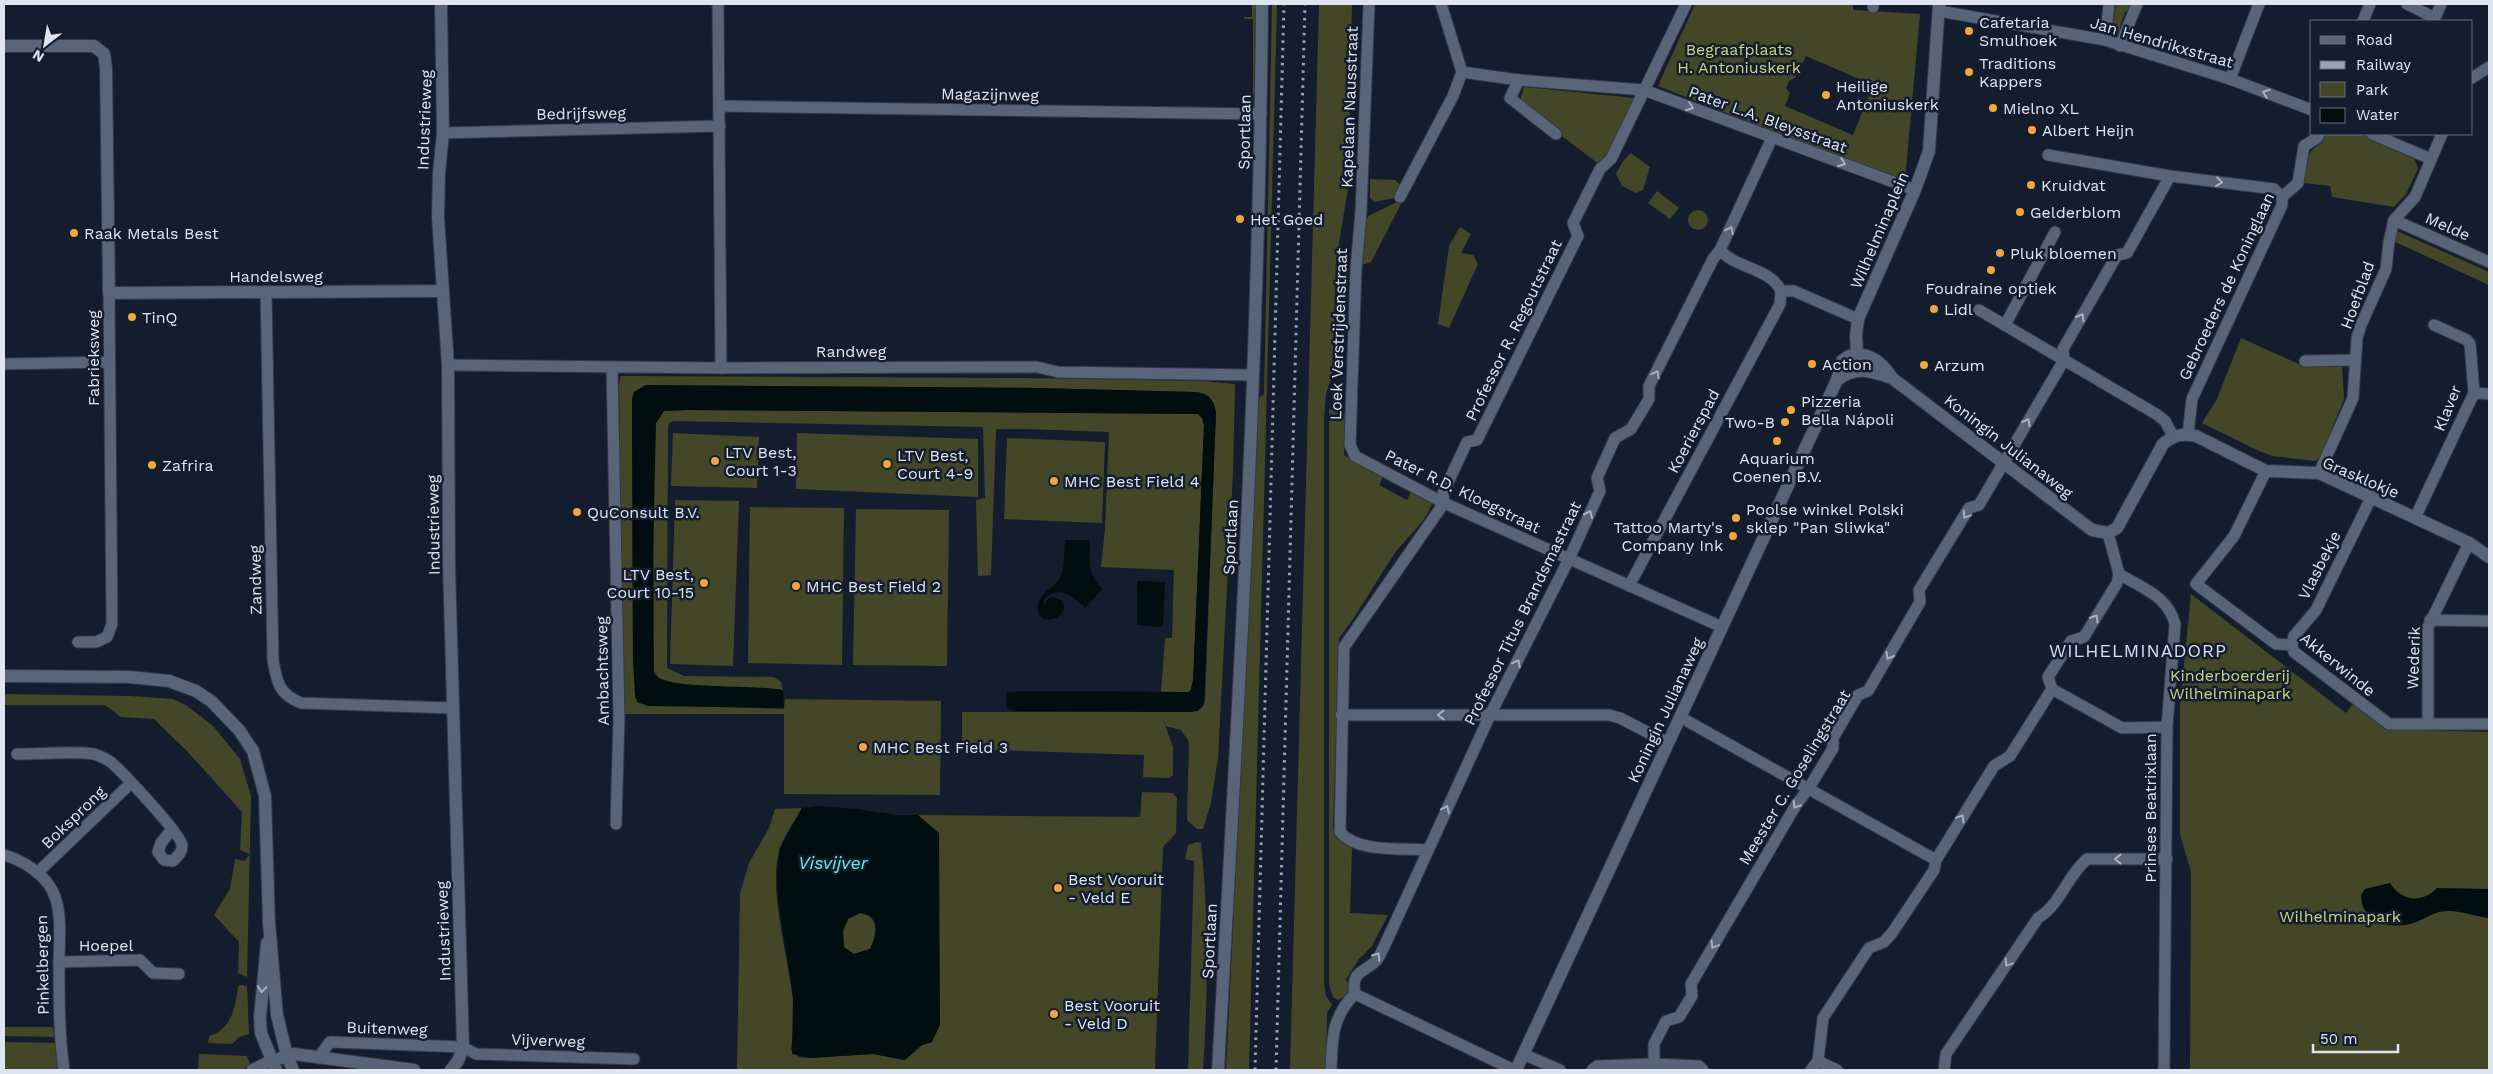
<svg xmlns="http://www.w3.org/2000/svg" width="2493" height="1074" font-family="'Work Sans',sans-serif">
	<rect width="100%" height="100%" fill="#141d2e"/>
	<g fill="#444727" fill-rule="evenodd">
		<path d="M1252,4h4l-1,88 -2,3v-76h-9v-2h8z"/>
		<path d="M1272,4h5l-28,1066h-23l33,-672 5,-4z"/>
		<path d="M1319,4h33l-4,184 -12,73 -4,116 -6,16 -2,26v565l2,12 6,9 -5,8 -1,57h-36z"/>
		<path d="M1695,4h158v6l67,4 -15,166 -62,-21 -185,-73zM1806,56l67,29 -20,50 -68,-29 5,-13 -4,-5 3,-7 6,-3z"/>
		<path d="M2116,4h17l-3,6 -5,2 -5,15 1,7 -9,-2z"/>
		<path d="M1524,87l110,11 -29,61 -5,6 -75,-57 -5,-7z"/>
		<path d="M2326,134h34l54,23 4,12 -12,25 -12,13 -62,-10 -2,-11 -26,-3c2,-18 0,-31 18,-40z"/>
		<path d="M1631,153l19,14 -7,23 -7,3 -14,-7 -6,-12 7,-13z"/>
		<path d="M1370,179l25,1 5,5 -6,13 -20,4 -4,-4z"/>
		<path d="M1657,191l22,17 -9,11 -22,-16z"/>
		<path d="M1397,202l4,2 -30,58 -9,3 2,-44 6,-6z"/>
		<circle cx="1698" cy="220" r="10"/>
		<path d="M1460,227l11,7 -10,19 12,2 5,9 -29,64 -11,-4 11,-78z"/>
		<path d="M2397,231l92,41v13l-98,-45z"/>
		<path d="M2241,338l60,27h41l2,34 -24,59 -5,3 -43,-5 -15,-6 -55,-27 15,-24z"/>
		<path d="M621,376l402,2 181,3 31,3 -2,89 -15,285 -7,45 -8,26h-6l-10,-9 2,-78 -8,-12 -15,-4 -4,-9 11,30v28l-4,3 -26,-1 1,-22 -182,-6v-37h227l13,-4 3,-7 11,-289 -11,-18 -10,-2 -159,-4 -390,-3 -12,7 -2,8 1,262 9,42 142,5 1,-10 156,2 -1,94 -156,-1v-80h-162l-3,-331z"/>
		<path d="M1329,409l16,5 -1,41 40,20 -5,10 28,15 5,-10 20,13c-5,18 -26,35 -37,50 -19,28 -35,58 -56,85l-6,191 19,19 -2,65 38,2 -16,31 -13,13 -13,20 5,10 -2,6 -12,5 -4,-3 -4,-13z"/>
		<path d="M687,410l511,4 4,4 2,7 -11,263 -7,6 -25,-1 4,-55h7l2,-68 -73,-3 4,-38 4,-97c-15,0 -108,-5 -113,-2l-5,145 -13,1 -2,-76 9,-2 -2,-71 -309,-6 -5,2 -1,5 -1,240 17,8 90,1 7,5 2,8 -106,-6 -17,-4 -7,-10 1,-232 2,-15 8,-12z"/>
		<path d="M673,433l86,4 -2,51 -86,-2z"/>
		<path d="M797,433l181,6v58l-182,-8z"/>
		<path d="M1007,438l98,4 -3,81 -98,-4z"/>
		<path d="M675,500l64,1 -6,165 -63,-2z"/>
		<path d="M750,507l94,1 -2,157 -94,-2z"/>
		<path d="M856,509l93,1 -2,156 -94,-1z"/>
		<path d="M2191,594l155,119 7,-9 28,22 10,3 98,3v338h-299l1,-199 -11,-36v-130z"/>
		<path d="M4,694l126,2 43,3 13,6 27,21 27,33 11,37 -4,181 -9,-4 1,-31 -25,-27 16,-26 5,-30 10,2 5,-7 -10,-4 2,-38 -55,-61 -33,-32 -33,-2 -16,-12h-101z"/>
		<path d="M1142,792l31,1 4,5 -1,35 -13,14 -8,223h-418l3,-177 9,-30 20,-35 6,-19 27,-1c-7,13 -17,25 -22,40 -13,40 9,110 13,151 2,17 0,34 -2,50l8,8 10,1 64,-4 30,6 19,-15 10,-3 -9,-221 -5,-6 222,2z"/>
		<path d="M1197,842l4,1c8,76 7,151 2,227h-15l6,-209 -9,-2 3,-14z"/>
		<path d="M860,913c21,3 17,22 10,36l-16,5 -10,-7 -1,-16 5,-12z"/>
		<path d="M240,985l7,1 2,48 -10,3 -7,7 -24,-1 1,-7c23,-7 26,-28 29,-49z"/>
		<path d="M4,1027h49l1,10 -50,-1z"/>
		<path d="M4,1042l54,1 4,27h-58z"/>
		<path d="M199,1054l48,2 3,8 -7,6h-45z"/>
	</g>
	<g fill="#000e0f" fill-rule="evenodd">
		<path d="M646,385l390,3 159,4c13,1 19,7 21,20l-12,292 -6,7 -9,1 -169,-1 -13,-2 -1,-15 1,-2 18,-1 165,1 3,-12 11,-255 -2,-7 -4,-4 -511,-4 -23,1 -8,12 -3,129 1,122c13,17 103,10 129,16l1,18 -136,-2 -11,-4 -2,-6 -2,-34 -1,-263 2,-7z"/>
		<path d="M1065,540h25c0,22 -4,33 13,49l-18,19c-12,-12 -27,-24 -41,-8v6l4,-8 6,-1c19,6 8,25 -9,22l-6,-4c-7,-21 14,-24 22,-39 4,-10 3,-26 4,-36z"/>
		<path d="M1137,581l28,1 -2,45 -26,-2z"/>
		<path d="M818,806l39,3 40,6h21l21,18 1,192 -8,17 -10,3 -17,15 -32,-6 -64,4 -17,-4 1,-57 -15,-97 -1,-29 3,-23 22,-40zM860,913c21,3 17,22 10,36l-16,5 -10,-7 -1,-16 5,-12z"/>
		<path d="M2390,883c11,18 32,21 47,5l52,1v29c-17,-2 -33,-10 -50,-6 -8,2 -17,8 -25,11 -22,7 -53,0 -53,-28l4,-6z"/>
	</g>
	<g fill="none" stroke-linecap="round" stroke-linejoin="round">
		<defs>
			<g id="street">
				<path d="M718,4l3,364"/>
				<path d="M1369,4l-8,208 -5,57 -6,176 5,11 89,47 278,124"/>
				<path d="M1441,4l21,68 57,8 125,10 271,100"/>
				<path d="M2407,4l24,12h5l5,-12"/>
				<path d="M1873,7v-3"/>
				<path d="M1939,11l166,29 125,39 82,31"/>
				<path d="M2363,21l7,-17"/>
				<path d="M2105,40l4,-36"/>
				<path d="M2120,46l17,-42"/>
				<path d="M2472,78l17,-11"/>
				<path d="M2230,79l29,-75"/>
				<path d="M1519,80l-9,18 46,36"/>
				<path d="M719,106l542,8"/>
				<path d="M443,133l277,-7"/>
				<path d="M2372,134l59,25"/>
				<path d="M2048,155l122,21 104,13 8,8"/>
				<path d="M1400,197l53,-101 9,-24"/>
				<path d="M2394,220l95,42"/>
				<path d="M1720,250c16,19 51,18 61,41h13l64,28"/>
				<path d="M266,292l7,368c4,23 6,34 28,43l151,5"/>
				<path d="M1979,310l177,104 9,7 8,15"/>
				<path d="M2005,325l50,-93"/>
				<path d="M2305,361l50,-1"/>
				<path d="M4,364l104,-2"/>
				<path d="M448,365l273,3 316,-1 21,5 195,3"/>
				<path d="M612,368l7,350 -3,106"/>
				<path d="M2474,393l15,1"/>
				<path d="M2188,434l4,-35 90,-194v-8l16,-14 6,-37 13,-8 2,-4"/>
				<path d="M2266,471l-32,65 -38,48 80,60 16,1 2,7 95,72h100"/>
				<path d="M2319,473l34,-75 4,-60 4,-13 25,-56 3,-27 5,-22 21,-23 27,-63"/>
				<path d="M2415,518l59,-125 -4,-49 -3,-4 -33,-15"/>
				<path d="M2119,574c23,14 49,22 56,50l-8,103 -3,343"/>
				<path d="M1629,586l151,-282 1,-13"/>
				<path d="M2430,620l59,1"/>
				<path d="M78,642h18l11,-5 5,-13 -3,-331"/>
				<path d="M2292,645l2,-9 22,-26 56,-114"/>
				<path d="M2052,689l70,39 45,-1"/>
				<path d="M1341,715h268l11,3 48,25"/>
				<path d="M1680,717l256,143"/>
				<path d="M2428,723v-96l41,-84"/>
				<path d="M17,754c21,0 59,-3 77,0 6,2 14,6 18,9 11,10 69,71 70,82 1,7 -5,12 -9,16l-9,-1 -6,-8 3,-9 11,-14"/>
				<path d="M1428,850c-27,-2 -70,3 -88,-18l4,-185 100,-144 -1,-10 24,-51 10,-2 101,-204 -5,-13 27,-54 11,-10 75,-155"/>
				<path d="M4,855c18,5 39,18 48,35 11,21 7,50 7,73 0,36 0,71 5,107"/>
				<path d="M37,873l94,-90"/>
				<path d="M59,962l81,-2 13,13 26,1"/>
				<path d="M1355,994c-4,-23 7,-20 21,-33 5,-6 9,-17 13,-25l101,-221 79,-156 31,-68 -3,-13 18,-40 16,-9 18,-30v-13l64,-127 7,-9 52,-112"/>
				<path d="M1355,994l159,76"/>
				<path d="M1523,1054l37,16"/>
				<path d="M318,1058l12,-16 133,5 13,7 158,5"/>
				<path d="M1818,1061l5,-43 46,-70 15,-6 8,-9 42,-63 2,-10 58,-94 16,-10 42,-67 -4,-12 23,-36 13,-4 33,-54 2,-9 -11,-41"/>
				<path d="M1654,1064v-20l12,-23 13,-4 13,-21 -1,-12 105,-179 13,-17 24,-40v-10l25,-43 10,-4 52,-89 -1,-12 50,-82 10,-3 85,-145 -1,-11 54,-94 10,-2 43,-77"/>
				<path d="M252,1070l20,-10"/>
				<path d="M1331,1070c1,-30 1,-54 24,-76"/>
				<path d="M1592,1070l5,-4 57,-2 45,2 4,4"/>
				<path d="M1811,1070l7,-9 19,9"/>
				<path d="M1944,1070l2,-16 92,-136c23,-14 29,-42 49,-59h80"/>
			</g>
			<g id="secondary">
				<path d="M441,4l2,129 -4,40 -1,44 10,148 1,201 14,481 -5,14 -7,9"/>
				<path d="M4,46h90l10,8 2,14 3,225 334,-2"/>
				<path d="M1858,369l-2,-33 2,-17 57,-129 14,-39 10,-147"/>
				<path d="M1837,380c19,-15 34,-9 55,-2"/>
				<path d="M4,676l126,1 39,4 27,10 15,10 28,29 14,21 12,45 4,127 8,92 10,41 6,14"/>
				<path d="M267,943l-7,74 1,16 15,37"/>
				<path d="M281,1058l13,-4 120,16"/>
				<path d="M1218,1070c20,-355 41,-710 44,-1066"/>
				<path d="M1516,1070l321,-690 5,-19 7,-5c20,-5 33,6 43,22l200,152 16,3 9,-5 46,-84c11,-9 19,-11 33,-8l70,35 53,2 150,70 20,14"/>
			</g>
		</defs>
		<use href="#street" stroke="#323846" stroke-width="13"/>
		<use href="#secondary" stroke="#323846" stroke-width="14"/>
		<use href="#street" stroke="#586478" stroke-width="11"/>
		<use href="#secondary" stroke="#586478" stroke-width="12"/>
		<g stroke="#9ca4b1" stroke-width="3" stroke-dasharray="2.5 5" stroke-linecap="butt">
			<path d="M1255,1070l29,-1066"/>
			<path d="M1276,1070l29,-1066"/>
		</g>
	</g>
	<defs><path id="oneway-chevron" d="M-2-3.5L2.5 0L-2 3.5" fill="none" stroke-width="1.6" stroke-linecap="round" stroke-linejoin="round" transform="scale(1.25)"/></defs>
	<g stroke="#a8b1c1">
		<use href="#oneway-chevron" transform="translate(2266 93) rotate(-159)"/>
		<use href="#oneway-chevron" transform="translate(1690 107) rotate(20)"/>
		<use href="#oneway-chevron" transform="translate(1842 163) rotate(20)"/>
		<use href="#oneway-chevron" transform="translate(2219 182) rotate(7)"/>
		<use href="#oneway-chevron" transform="translate(1730 230) rotate(-65)"/>
		<use href="#oneway-chevron" transform="translate(2081 317) rotate(-60)"/>
		<use href="#oneway-chevron" transform="translate(1656 374) rotate(-61)"/>
		<use href="#oneway-chevron" transform="translate(2027 422) rotate(-60)"/>
		<use href="#oneway-chevron" transform="translate(1589 514) rotate(-66)"/>
		<use href="#oneway-chevron" transform="translate(1966 515) rotate(124)"/>
		<use href="#oneway-chevron" transform="translate(2095 618) rotate(-59)"/>
		<use href="#oneway-chevron" transform="translate(1889 656) rotate(120)"/>
		<use href="#oneway-chevron" transform="translate(1517 663) rotate(-63)"/>
		<use href="#oneway-chevron" transform="translate(1441 715) rotate(-180)"/>
		<use href="#oneway-chevron" transform="translate(1796 805) rotate(123)"/>
		<use href="#oneway-chevron" transform="translate(1446 809) rotate(-65)"/>
		<use href="#oneway-chevron" transform="translate(1961 818) rotate(-59)"/>
		<use href="#oneway-chevron" transform="translate(2118 859) rotate(180)"/>
		<use href="#oneway-chevron" transform="translate(1714 945) rotate(121)"/>
		<use href="#oneway-chevron" transform="translate(1377 956) rotate(-55)"/>
		<use href="#oneway-chevron" transform="translate(2008 963) rotate(124)"/>
		<use href="#oneway-chevron" transform="translate(262 989) rotate(95)"/>
	</g>
	<g fill="#f1a63f" stroke="#141d2e" stroke-width="2">
		<circle cx="1969" cy="31" r="5"/>
		<circle cx="1969" cy="72" r="5"/>
		<circle cx="1826" cy="95" r="5"/>
		<circle cx="1993" cy="108" r="5"/>
		<circle cx="2032" cy="130" r="5"/>
		<circle cx="2031" cy="185" r="5"/>
		<circle cx="2020" cy="212" r="5"/>
		<circle cx="1240" cy="219" r="5"/>
		<circle cx="74" cy="233" r="5"/>
		<circle cx="2000" cy="253" r="5"/>
		<circle cx="1991" cy="270" r="5"/>
		<circle cx="1934" cy="309" r="5"/>
		<circle cx="132" cy="317" r="5"/>
		<circle cx="1812" cy="364" r="5"/>
		<circle cx="1924" cy="365" r="5"/>
		<circle cx="1791" cy="410" r="5"/>
		<circle cx="1785" cy="422" r="5"/>
		<circle cx="1777" cy="441" r="5"/>
		<circle cx="715" cy="461" r="5"/>
		<circle cx="887" cy="464" r="5"/>
		<circle cx="152" cy="465" r="5"/>
		<circle cx="1054" cy="481" r="5"/>
		<circle cx="577" cy="512" r="5"/>
		<circle cx="1736" cy="518" r="5"/>
		<circle cx="1733" cy="536" r="5"/>
		<circle cx="704" cy="583" r="5"/>
		<circle cx="796" cy="586" r="5"/>
		<circle cx="863" cy="747" r="5"/>
		<circle cx="1058" cy="888" r="5"/>
		<circle cx="1054" cy="1014" r="5"/>
	</g>
	<g text-anchor="middle" stroke-width="5" stroke-linejoin="round" paint-order="stroke">
		<g font-size="16" fill="#dee5f1" stroke="#141d2e" text-anchor="start">
			<text x="1979" y="28">Cafetaria<tspan x="1979" dy="18">Smulhoek</tspan></text>
			<text x="1979" y="69">Traditions<tspan x="1979" dy="18">Kappers</tspan></text>
			<text x="1836" y="92">Heilige<tspan x="1836" dy="18">Antoniuskerk</tspan></text>
			<text x="2003" y="114">Mielno XL</text>
			<text x="2042" y="136">Albert Heijn</text>
			<text x="2041" y="191">Kruidvat</text>
			<text x="2030" y="218">Gelderblom</text>
			<text x="1250" y="225">Het Goed</text>
			<text x="84" y="239">Raak Metals Best</text>
			<text x="2010" y="259">Pluk bloemen</text>
			<text x="1991" y="294" text-anchor="middle">Foudraine optiek</text>
			<text x="1944" y="315">Lidl</text>
			<text x="142" y="323">TinQ</text>
			<text x="1822" y="370">Action</text>
			<text x="1934" y="371">Arzum</text>
			<text x="1801" y="407">Pizzeria<tspan x="1801" dy="18">Bella Nápoli</tspan></text>
			<text x="1775" y="428" text-anchor="end">Two-B</text>
			<text x="725" y="458">LTV Best,<tspan x="725" dy="18">Court 1-3</tspan></text>
			<text x="897" y="461">LTV Best,<tspan x="897" dy="18">Court 4-9</tspan></text>
			<text x="1777" y="464" text-anchor="middle">Aquarium<tspan x="1777" dy="18">Coenen B.V.</tspan></text>
			<text x="162" y="471">Zafrira</text>
			<text x="1064" y="487">MHC Best Field 4</text>
			<text x="1746" y="515">Poolse winkel Polski<tspan x="1746" dy="18">sklep "Pan Sliwka"</tspan></text>
			<text x="587" y="518">QuConsult B.V.</text>
			<text x="1723" y="533" text-anchor="end">Tattoo Marty's<tspan x="1723" dy="18">Company Ink</tspan></text>
			<text x="694" y="580" text-anchor="end">LTV Best,<tspan x="694" dy="18">Court 10-15</tspan></text>
			<text x="806" y="592">MHC Best Field 2</text>
			<text x="873" y="753">MHC Best Field 3</text>
			<text x="1068" y="885">Best Vooruit<tspan x="1068" dy="18">- Veld E</tspan></text>
			<text x="1064" y="1011">Best Vooruit<tspan x="1064" dy="18">- Veld D</tspan></text>
		</g>
		<g font-size="16" fill="#dee5f1" stroke="#141d2e">
			<text transform="translate(2162 42) rotate(16)" y="6">Jan Hendrikxstraat</text>
			<text transform="translate(990 94) rotate(1)" y="6">Magazijnweg</text>
			<text transform="translate(1349 107) rotate(-88)" y="6">Kapelaan Nausstraat</text>
			<text transform="translate(581 113) rotate(-1)" y="6">Bedrijfsweg</text>
			<text transform="translate(1768 119) rotate(20)" y="6">Pater L.A. Bleysstraat</text>
			<text transform="translate(424 120) rotate(-88)" y="6">Industrieweg</text>
			<text transform="translate(1244 132) rotate(-89)" y="6">Sportlaan</text>
			<text transform="translate(2448 226) rotate(24)" y="6">Melde</text>
			<text transform="translate(1879 230) rotate(-67)" y="6">Wilhelminaplein</text>
			<text x="276" y="282">Handelsweg</text>
			<text transform="translate(2226 286) rotate(-65)" y="6">Gebroeders de Koninglaan</text>
			<text transform="translate(2357 295) rotate(-70)" y="6">Hoefblad</text>
			<text transform="translate(1513 330) rotate(-64)" y="6">Professor R. Regoutstraat</text>
			<text transform="translate(1338 334) rotate(-88)" y="6">Loek Verstrijdenstraat</text>
			<text x="851" y="357">Randweg</text>
			<text transform="translate(93 358) rotate(-90)" y="6">Fabrieksweg</text>
			<text transform="translate(2447 408) rotate(-68)" y="6">Klaver</text>
			<text transform="translate(1693 431) rotate(-62)" y="6">Koerierspad</text>
			<text transform="translate(2009 446) rotate(38)" y="6">Koningin Julianaweg</text>
			<text transform="translate(2361 477) rotate(23)" y="6">Grasklokje</text>
			<text transform="translate(1463 491) rotate(26)" y="6">Pater R.D. Kloegstraat</text>
			<text transform="translate(433 525) rotate(-91)" y="6">Industrieweg</text>
			<text transform="translate(1230 537) rotate(-87)" y="6">Sportlaan</text>
			<text transform="translate(2319 565) rotate(-63)" y="6">Vlasbekje</text>
			<text transform="translate(255 580) rotate(-91)" y="6">Zandweg</text>
			<text transform="translate(1522 613) rotate(-64)" y="6">Professor Titus Brandsmastraat</text>
			<text transform="translate(2413 658) rotate(-88)" y="6">Wederik</text>
			<text transform="translate(2338 664) rotate(39)" y="6">Akkerwinde</text>
			<text transform="translate(602 671) rotate(-91)" y="6">Ambachtsweg</text>
			<text transform="translate(1665 710) rotate(-65)" y="6">Koningin Julianaweg</text>
			<text transform="translate(1794 777) rotate(-59)" y="6">Meester C. Goselingstraat</text>
			<text transform="translate(2150 808) rotate(-90)" y="6">Prinses Beatrixlaan</text>
			<text transform="translate(73 817) rotate(-44)" y="6">Boksprong</text>
			<text transform="translate(443 931) rotate(-92)" y="6">Industrieweg</text>
			<text transform="translate(1209 941) rotate(-87)" y="6">Sportlaan</text>
			<text x="106" y="951">Hoepel</text>
			<text transform="translate(42 965) rotate(-91)" y="6">Pinkelbergen</text>
			<text transform="translate(387 1028) rotate(2)" y="6">Buitenweg</text>
			<text transform="translate(548 1040) rotate(2)" y="6">Vijverweg</text>
		</g>
		<g font-size="16" fill="#cdd57e" stroke="#141d2e">
			<text x="1739" y="55">Begraafplaats<tspan x="1739" dy="18">H. Antoniuskerk</tspan></text>
			<text x="2230" y="681">Kinderboerderij<tspan x="2230" dy="18">Wilhelminapark</tspan></text>
			<text x="2340" y="922">Wilhelminapark</text>
		</g>
		<g font-size="18" letter-spacing="1" fill="#d4e1f9" stroke="#141d2e">
			<text x="2138" y="657">WILHELMINADORP</text>
		</g>
		<g font-size="18" font-style="italic" fill="#6ce8eb" stroke="#141d2e">
			<text x="833" y="869">Visvijver</text>
		</g>
	</g>
	<rect width="2493" height="1074" fill="none" stroke="#dee5f1" stroke-width="10"/>
	<rect x="2310" y="20" width="162" height="115" fill="#141d2e" stroke="#656d7c"/>
	<rect x="2320" y="36" width="25" height="8" fill="#586478" stroke="#656d7c"/>
	<text x="2356" y="45" font-size="15" fill="#dee5f1">Road</text>
	<rect x="2320" y="61" width="25" height="8" fill="#9ca4b1" stroke="#656d7c"/>
	<text x="2356" y="70" font-size="15" fill="#dee5f1">Railway</text>
	<rect x="2320" y="82" width="25" height="15" fill="#444727" stroke="#656d7c"/>
	<text x="2356" y="95" font-size="15" fill="#dee5f1">Park</text>
	<rect x="2320" y="108" width="25" height="15" fill="#000e0f" stroke="#656d7c"/>
	<text x="2356" y="120" font-size="15" fill="#dee5f1">Water</text>
	<g transform="translate(45 45) rotate(211)" stroke="#141d2e" stroke-width="4" paint-order="stroke">
	<path d="M0-4L9 19L0 12L-9 19Z" fill="#dee5f1"/>
	<text y="-8" font-size="14" font-weight="bold" text-anchor="middle" fill="#dee5f1">N</text>
	</g>
	<path d="M2313 1044v8h85v-8" fill="none" stroke="#dee5f1" stroke-width="2.5"/>
	<text x="2320" y="1044" font-size="15" fill="#dee5f1" stroke="#141d2e" stroke-width="4" paint-order="stroke">50 m</text>
</svg>
